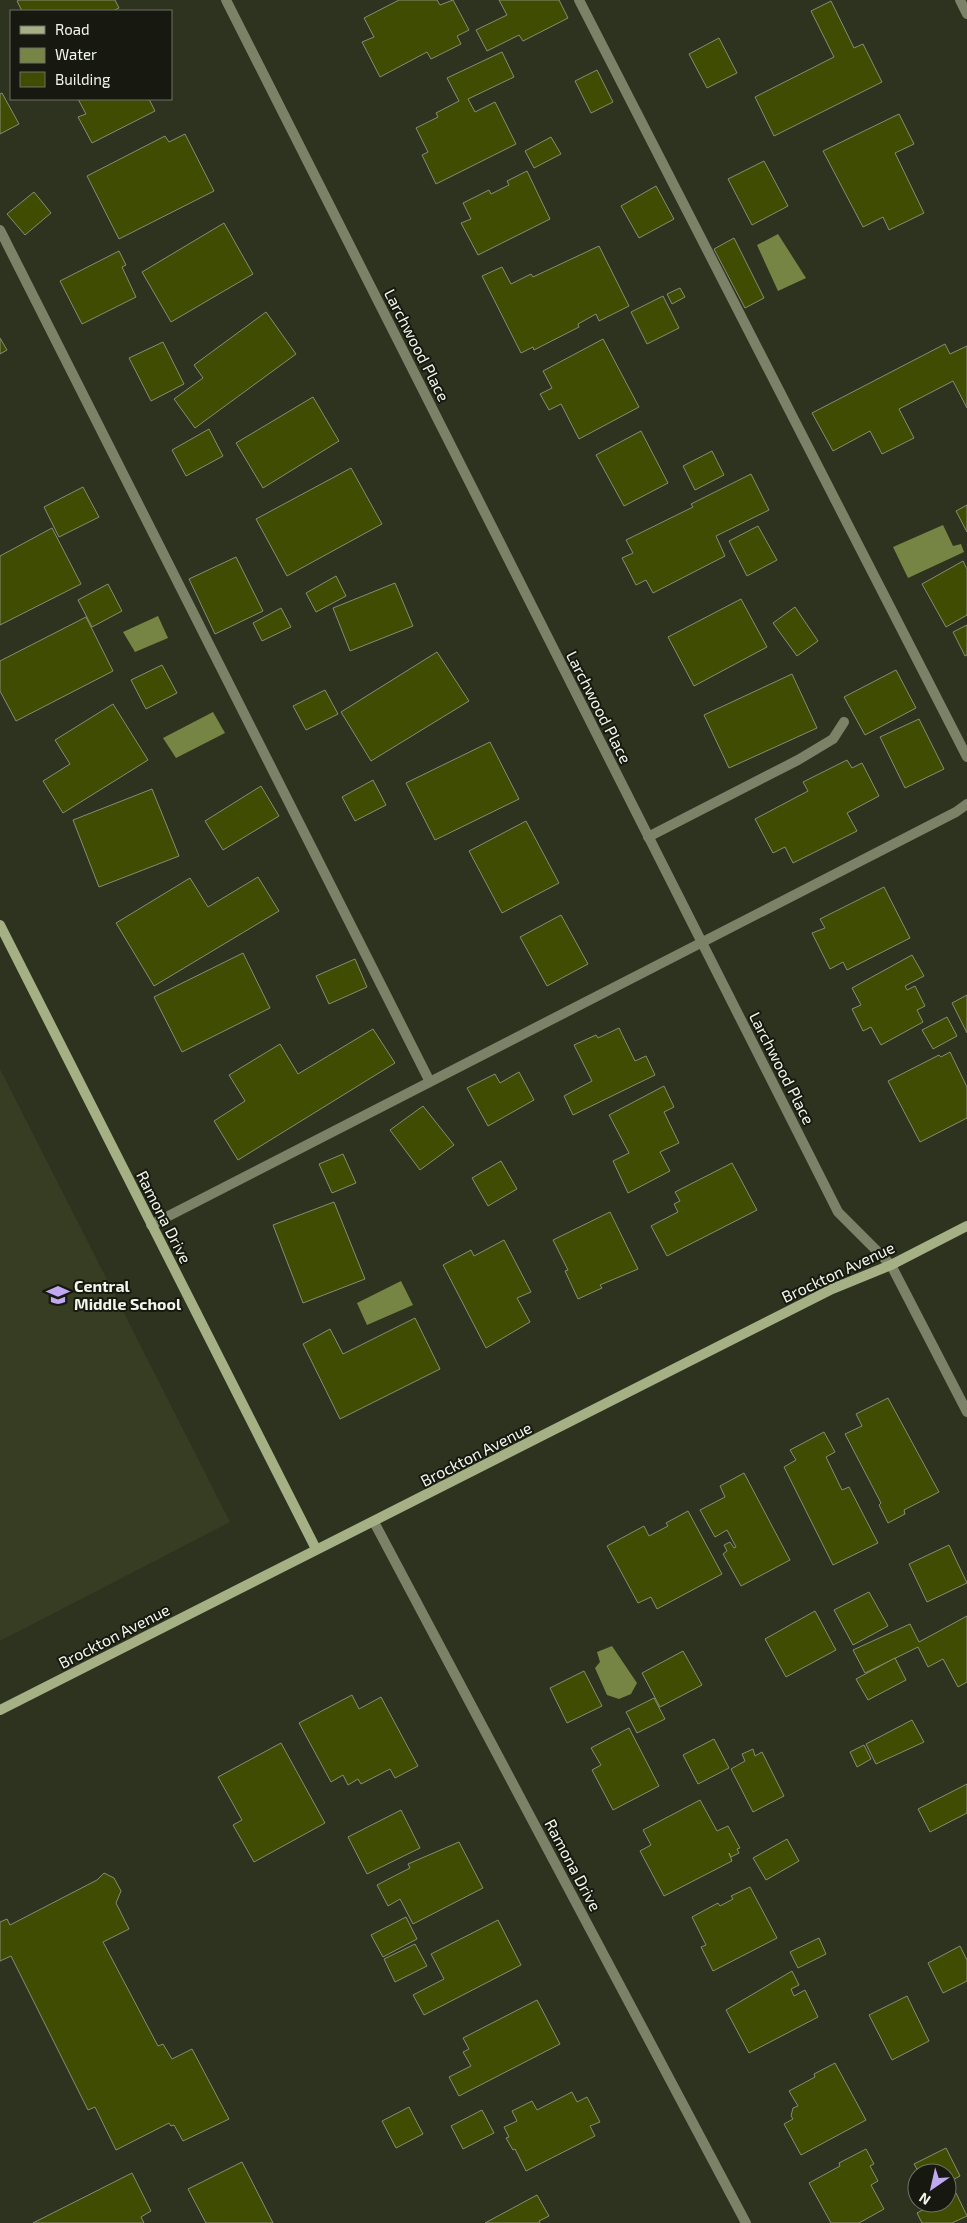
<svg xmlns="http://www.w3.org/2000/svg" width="967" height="2223" font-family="'Exo 2',sans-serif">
	<rect width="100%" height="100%" fill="#2e331f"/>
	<path fill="#373d22" d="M0,1069l230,453 -230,119z"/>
	<g fill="#778544">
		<path d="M778,234l28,44 -28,13 -21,-46z"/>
		<path d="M943,525l10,21 8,-2 3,8 -56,26 -15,-31z"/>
		<path d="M158,616l10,22 -33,14 -12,-20z"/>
		<path d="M213,712l12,21 -49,25 -13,-20z"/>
		<path d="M401,1281l12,24 -46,20 -10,-22z"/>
		<path d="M612,1646l25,37 -6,11 -12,5 -12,-4 -12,-27 5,-6 -3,-10z"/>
	</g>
	<g fill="#404c02" stroke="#868c75">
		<path d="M19,0h96l4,8 -6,3h-91l-5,-10z"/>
		<path d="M399,0h38l3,5 13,-5 16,30 -12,6 4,8 -30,15 -4,-7 -47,25 -18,-35 12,-5 -10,-19z"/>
		<path d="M499,0h60l9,18 -45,23 -4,-6 -32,16 -11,-21 31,-15z"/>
		<path d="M831,1l23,47 9,-4 19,38 -108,54 -19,-39 79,-40 -23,-46z"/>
		<path d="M719,38l18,35 -30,15 -18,-34z"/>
		<path d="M502,52l12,25 -46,22 7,13 20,-10 21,42 -80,40 -14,-29 6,-3 -12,-24 22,-11 -2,-4 23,-12 -12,-23z"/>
		<path d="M597,70l16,32 -22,11 -16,-32z"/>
		<path d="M2,93l17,31 -19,10v-40z"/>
		<path d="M78,99h71l6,12 -63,32 -14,-26 8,-3z"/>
		<path d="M899,114l15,30 -19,9 29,60 -35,17 -6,-13 -20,10 -40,-76z"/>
		<path d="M185,134l29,57 -95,48 -32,-63 78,-40 4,6z"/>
		<path d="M551,137l10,17 -27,14 -9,-17z"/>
		<path d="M764,161l24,45 -36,19 -24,-46z"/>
		<path d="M527,171l23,48 -72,36 -17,-32 10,-4 -8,-16 26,-13 2,4 18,-9 -2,-4z"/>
		<path d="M656,186l18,33 -35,19 -18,-32z"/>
		<path d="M34,192l17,21 -26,22 -18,-21z"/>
		<path d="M224,223l29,51 -82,48 -29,-50z"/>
		<path d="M734,238l30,60 -19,10 -31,-59z"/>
		<path d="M599,246l30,60 -30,15 -3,-7 -18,10 1,3 -45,23 -1,-3 -12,6 -39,-77 20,-9 9,17 20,-10 2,3z"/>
		<path d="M119,251l7,14 -4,2 14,30 -54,27 -22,-43z"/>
		<path d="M680,288l5,9 -13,7 -5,-10z"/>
		<path d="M663,296l16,32 -32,16 -16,-32z"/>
		<path d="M266,312l30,42 -101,74 -21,-29 29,-21 -9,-13z"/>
		<path d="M0,338l7,12 -7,4z"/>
		<path d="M603,339l36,68 -60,32 -18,-35 -12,6 -9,-16 12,-6 -9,-17z"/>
		<path d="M163,342l21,42 -33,17 -22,-43z"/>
		<path d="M945,344l5,10 17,-8v62l-14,-27 -54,28 15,29 -32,16 -12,-23 -37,20 -21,-38z"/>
		<path d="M313,397l26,44 -76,47 -27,-45z"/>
		<path d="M209,429l14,27 -37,20 -14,-26z"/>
		<path d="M641,431l27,52 -44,23 -28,-51z"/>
		<path d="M712,451l12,24 -29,15 -12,-24z"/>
		<path d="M351,468l31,56 -95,52 -31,-57z"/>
		<path d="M751,474l18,36 -53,26 9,20 -72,37 -7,-13 -10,5 -14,-27 11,-5 -7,-13 67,-33 -2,-3z"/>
		<path d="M83,487l16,30 -40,20 -15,-30z"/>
		<path d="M967,505v27l-11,-21z"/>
		<path d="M758,526l19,34 -30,16 -18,-35z"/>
		<path d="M52,528l29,56 -81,41v-69z"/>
		<path d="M236,557l27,54 -48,23 -26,-55z"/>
		<path d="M963,561l4,8v46l-21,12 -24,-43z"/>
		<path d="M336,576l10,20 -30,16 -10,-19z"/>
		<path d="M395,583l18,43 -63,25 -17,-43z"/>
		<path d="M108,584l14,27 -30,16 -14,-27z"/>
		<path d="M741,599l26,48 -73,39 -26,-49z"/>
		<path d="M795,607l23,34 -21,15 -24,-33z"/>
		<path d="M281,608l10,19 -29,14 -9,-18z"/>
		<path d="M86,617l27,54 -97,50 -16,-30v-30z"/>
		<path d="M967,625v30l-2,1 -12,-24z"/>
		<path d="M437,652l32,49 -98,60 -30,-49z"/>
		<path d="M162,665l15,28 -31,16 -15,-29z"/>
		<path d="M896,670l20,38 -51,27 -21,-38z"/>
		<path d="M792,674l25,54 -88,40 -25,-53z"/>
		<path d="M325,690l13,24 -32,16 -13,-24z"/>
		<path d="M113,704l35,56 -85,53 -20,-32 27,-17 -15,-24z"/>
		<path d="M919,719l25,50 -39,19 -25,-51z"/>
		<path d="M490,742l29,57 -84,41 -29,-57z"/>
		<path d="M847,760l5,8 10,-5 17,33 -32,17 10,18 -64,32 -8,-16 -12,6 -18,-34 53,-28 -5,-9z"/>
		<path d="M373,780l13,25 -31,16 -13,-24z"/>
		<path d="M261,786l18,30 -56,34 -18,-29z"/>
		<path d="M152,789l27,67 -80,31 -26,-67z"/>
		<path d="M526,821l33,62 -57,30 -33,-62z"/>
		<path d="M258,877l21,34 -125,75 -38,-63 74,-45 18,29z"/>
		<path d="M884,887l26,51 -63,32 -4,-8 -13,7 -18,-36 13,-5 -5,-9z"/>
		<path d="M561,915l27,49 -41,22 -27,-49z"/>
		<path d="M243,953l27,55 -88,44 -28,-55z"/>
		<path d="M912,955l12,21 -19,10 2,4 8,-4 10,20 -8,4 6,12 -42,23 -10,-18 -8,4 -11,-22 9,-4 -9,-17z"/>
		<path d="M355,959l12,28 -38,17 -13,-28z"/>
		<path d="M967,995v38l-15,-30z"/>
		<path d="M947,1017l10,19 -24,13 -11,-19z"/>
		<path d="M619,1028l16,33 11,-5 9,19 -82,40 -9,-19 28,-15 -18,-36 22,-10 2,3z"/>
		<path d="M373,1029l22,34 -157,97 -24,-39 31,-20 -16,-26 51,-31 18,30z"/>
		<path d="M950,1052l17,35v31l-47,24 -32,-61 51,-26 2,2z"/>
		<path d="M519,1072l15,28 -46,26 -21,-38 28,-14 5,9z"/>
		<path d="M664,1086l10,21 -10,5 15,31 -19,9 10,19 -42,22 -15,-32 16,-8 -20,-38z"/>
		<path d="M423,1106l31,39 -34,25 -30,-40z"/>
		<path d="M343,1154l13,29 -24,10 -13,-29z"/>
		<path d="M501,1161l16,28 -29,17 -16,-28z"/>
		<path d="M732,1163l25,47 -90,46 -16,-30 27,-14 -4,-8 6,-3 -5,-9z"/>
		<path d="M334,1202l31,77 -62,24 -30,-78z"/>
		<path d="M610,1212l28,57 -38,16 2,3 -24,11 -13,-28 3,-1 -15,-30z"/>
		<path d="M504,1240l27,52 -14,6 13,24 -44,26 -43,-83 28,-15 3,6z"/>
		<path d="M415,1318l25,51 -100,50 -37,-75 27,-15 13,25z"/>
		<path d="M888,1398l51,94 -35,18 1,4 -17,9 -9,-18 2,-2 -36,-69 17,-8 -6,-12z"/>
		<path d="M824,1432l11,20 -9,5 16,33 7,-3 29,56 -45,22 -49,-98 12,-7 -6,-10z"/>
		<path d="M744,1473l46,87 -49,26 -18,-32 4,-3 -3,-6 6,-3 4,6 2,-1 -9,-17 -12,7 -15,-27 25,-13 -5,-11z"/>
		<path d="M688,1511l34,63 -65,35 -6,-12 -13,6 -31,-57 37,-20 5,10 19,-10 -2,-3z"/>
		<path d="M949,1545l18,38 -40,19 -18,-38z"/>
		<path d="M869,1592l19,34 -35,19 -19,-35z"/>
		<path d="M815,1611l21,39 -50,27 -21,-38z"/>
		<path d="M967,1616v66l-9,5 -15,-28 -15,8 -10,-20 -53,26 -12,-23 57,-26 9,18z"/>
		<path d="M683,1651l19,34 -42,22 -18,-34z"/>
		<path d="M895,1658l11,22 -38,20 -12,-21z"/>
		<path d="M584,1671l18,35 -35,17 -17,-35z"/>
		<path d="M352,1695l7,14 22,-12 37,69 -23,12 -5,-9 -29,15 -3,-5 -10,6 -5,-10 -12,7 -32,-59z"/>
		<path d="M654,1698l11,21 -28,14 -11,-21z"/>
		<path d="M912,1720l12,22 -48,22 -10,-20z"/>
		<path d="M629,1728l30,58 -46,24 -21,-40 9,-5 -10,-17z"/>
		<path d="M714,1739l15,29 -31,16 -15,-29z"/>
		<path d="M281,1743l44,80 -71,39 -21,-37 9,-5 -24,-43z"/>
		<path d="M864,1745l7,14 -14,8 -7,-15z"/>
		<path d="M753,1749l2,7 7,-4 22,44 -31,16 -22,-43 14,-8 -3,-7z"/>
		<path d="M967,1784v29l-37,19 -12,-23z"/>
		<path d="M700,1800l17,31 11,-5 12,22 -3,1 2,4 -8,4 -2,-4 3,8 -68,35 -24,-45 11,-6 -8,-15z"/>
		<path d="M401,1810l19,38 -53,26 -19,-37z"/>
		<path d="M787,1839l12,22 -33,19 -13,-22z"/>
		<path d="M459,1842l24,46 -70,36 -13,-25 -12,7 -11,-21 33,-17 -2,-4z"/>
		<path d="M104,1873l10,5 7,13 -5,12 13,26 -26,13 55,104 5,-2 9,15 20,-10 37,70 -46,22 -9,-16 -3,1 -2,-3 -53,27 -21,-43 -7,3 -77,-154 -11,5v-39l7,-3 3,6 87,-45z"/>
		<path d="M750,1887l27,51 -64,33 -12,-24 5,-2 -14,-28 26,-14 2,3 13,-7 -2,-3z"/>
		<path d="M406,1917l11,22 -34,18 -12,-22z"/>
		<path d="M498,1920l23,45 -97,50 -11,-20 31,-16 -13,-25z"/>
		<path d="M819,1938l7,16 -28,14 -8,-16z"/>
		<path d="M415,1944l12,22 -32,16 -11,-23z"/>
		<path d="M960,1946l7,14v21l-24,12 -15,-30z"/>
		<path d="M792,1971l7,14 -8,4 3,7 11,-6 13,27 -69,36 -23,-43z"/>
		<path d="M907,1996l22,45 -37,19 -23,-45z"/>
		<path d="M537,2000l23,44 -101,52 -10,-19 22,-11 -8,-14 6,-3 -6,-11z"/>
		<path d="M835,2063l31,57 -65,35 -17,-31 9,-5 -2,-3 2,-8 5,-2 -9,-15 26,-14 -1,-3z"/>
		<path d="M572,2092l5,10 10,-5 13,25 -10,4 5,10 -69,35 -11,-22 -2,1 -7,-12 3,-1 -5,-10 13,-6 -5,-10 20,-10 5,9z"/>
		<path d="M409,2107l14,27 -27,14 -14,-27z"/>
		<path d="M482,2110l12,23 -31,16 -12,-23z"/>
		<path d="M946,2148l14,28 -13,7v-10h-28l-5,-9z"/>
		<path d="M866,2149l8,15 -4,2 8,15 -7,4 13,24 -25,14h-28l-22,-40 31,-17 -1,-3z"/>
		<path d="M242,2162l31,61h-67l-18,-34z"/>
		<path d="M132,2173l19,38 -10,6 3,6h-111z"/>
		<path d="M956,2193l11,23 -15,7h-30l-5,-10 19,-10h11v-5z"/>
		<path d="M537,2195l12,21 -10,5 1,2h-55z"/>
	</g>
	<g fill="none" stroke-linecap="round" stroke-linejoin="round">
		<g stroke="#7b8267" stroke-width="10">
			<path d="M579,0l388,757"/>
			<path d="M0,230l429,850"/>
			<path d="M648,837l150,-77 35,-21 11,-17"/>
			<path d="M151,1225l805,-413 11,-8"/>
		</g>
		<g stroke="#7b8267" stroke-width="10">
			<path d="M226,0l612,1212 53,53 76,147"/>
			<path d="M960,0l7,14"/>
			<path d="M374,1522l372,701"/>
		</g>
		<g stroke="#a5b084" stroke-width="10">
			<path d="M0,925l316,624"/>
			<path d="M0,1710l832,-421 59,-24 76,-39"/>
		</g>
	</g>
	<defs>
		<symbol id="school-bare" viewBox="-9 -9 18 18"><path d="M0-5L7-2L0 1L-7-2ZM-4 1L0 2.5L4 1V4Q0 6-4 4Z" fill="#c1a8f3" stroke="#171910" stroke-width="2.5" paint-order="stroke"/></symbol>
	</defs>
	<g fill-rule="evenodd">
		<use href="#school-bare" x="42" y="1279" width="32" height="32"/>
	</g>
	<g text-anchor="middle" stroke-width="4" stroke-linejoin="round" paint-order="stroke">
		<g font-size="16" fill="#f3f6ea" stroke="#171910">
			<text transform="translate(417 345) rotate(63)" y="6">Larchwood Place</text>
			<text transform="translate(599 707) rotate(63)" y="6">Larchwood Place</text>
			<text transform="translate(782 1068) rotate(63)" y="6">Larchwood Place</text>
			<text transform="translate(164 1217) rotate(63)" y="6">Ramona Drive</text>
			<text transform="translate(838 1272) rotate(-25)" y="6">Brockton Avenue</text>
			<text transform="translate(476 1454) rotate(-27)" y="6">Brockton Avenue</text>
			<text transform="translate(114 1636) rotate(-27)" y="6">Brockton Avenue</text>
			<text transform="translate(573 1865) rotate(62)" y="6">Ramona Drive</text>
		</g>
		<g font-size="16" font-weight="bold" fill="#f3f6ea" stroke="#171910" text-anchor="start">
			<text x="74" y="1292">Central<tspan x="74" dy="18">Middle School</tspan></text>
		</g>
	</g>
	<rect x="10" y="10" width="162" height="90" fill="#171910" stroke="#6f7167"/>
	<rect x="20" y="26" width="25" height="8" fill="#a5b084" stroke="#6f7167"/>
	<text x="55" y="35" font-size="15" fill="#f3f6ea">Road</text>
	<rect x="20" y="48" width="25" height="15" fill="#778544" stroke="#6f7167"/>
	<text x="55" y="60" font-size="15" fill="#f3f6ea">Water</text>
	<rect x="20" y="72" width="25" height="15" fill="#404c02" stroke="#6f7167"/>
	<text x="55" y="85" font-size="15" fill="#f3f6ea">Building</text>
	<g transform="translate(932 2188) rotate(214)"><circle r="24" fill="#171910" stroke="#6f7167"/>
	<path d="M0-4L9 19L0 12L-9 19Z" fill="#c1a8f3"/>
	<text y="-8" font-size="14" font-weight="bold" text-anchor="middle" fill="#f3f6ea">N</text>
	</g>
</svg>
